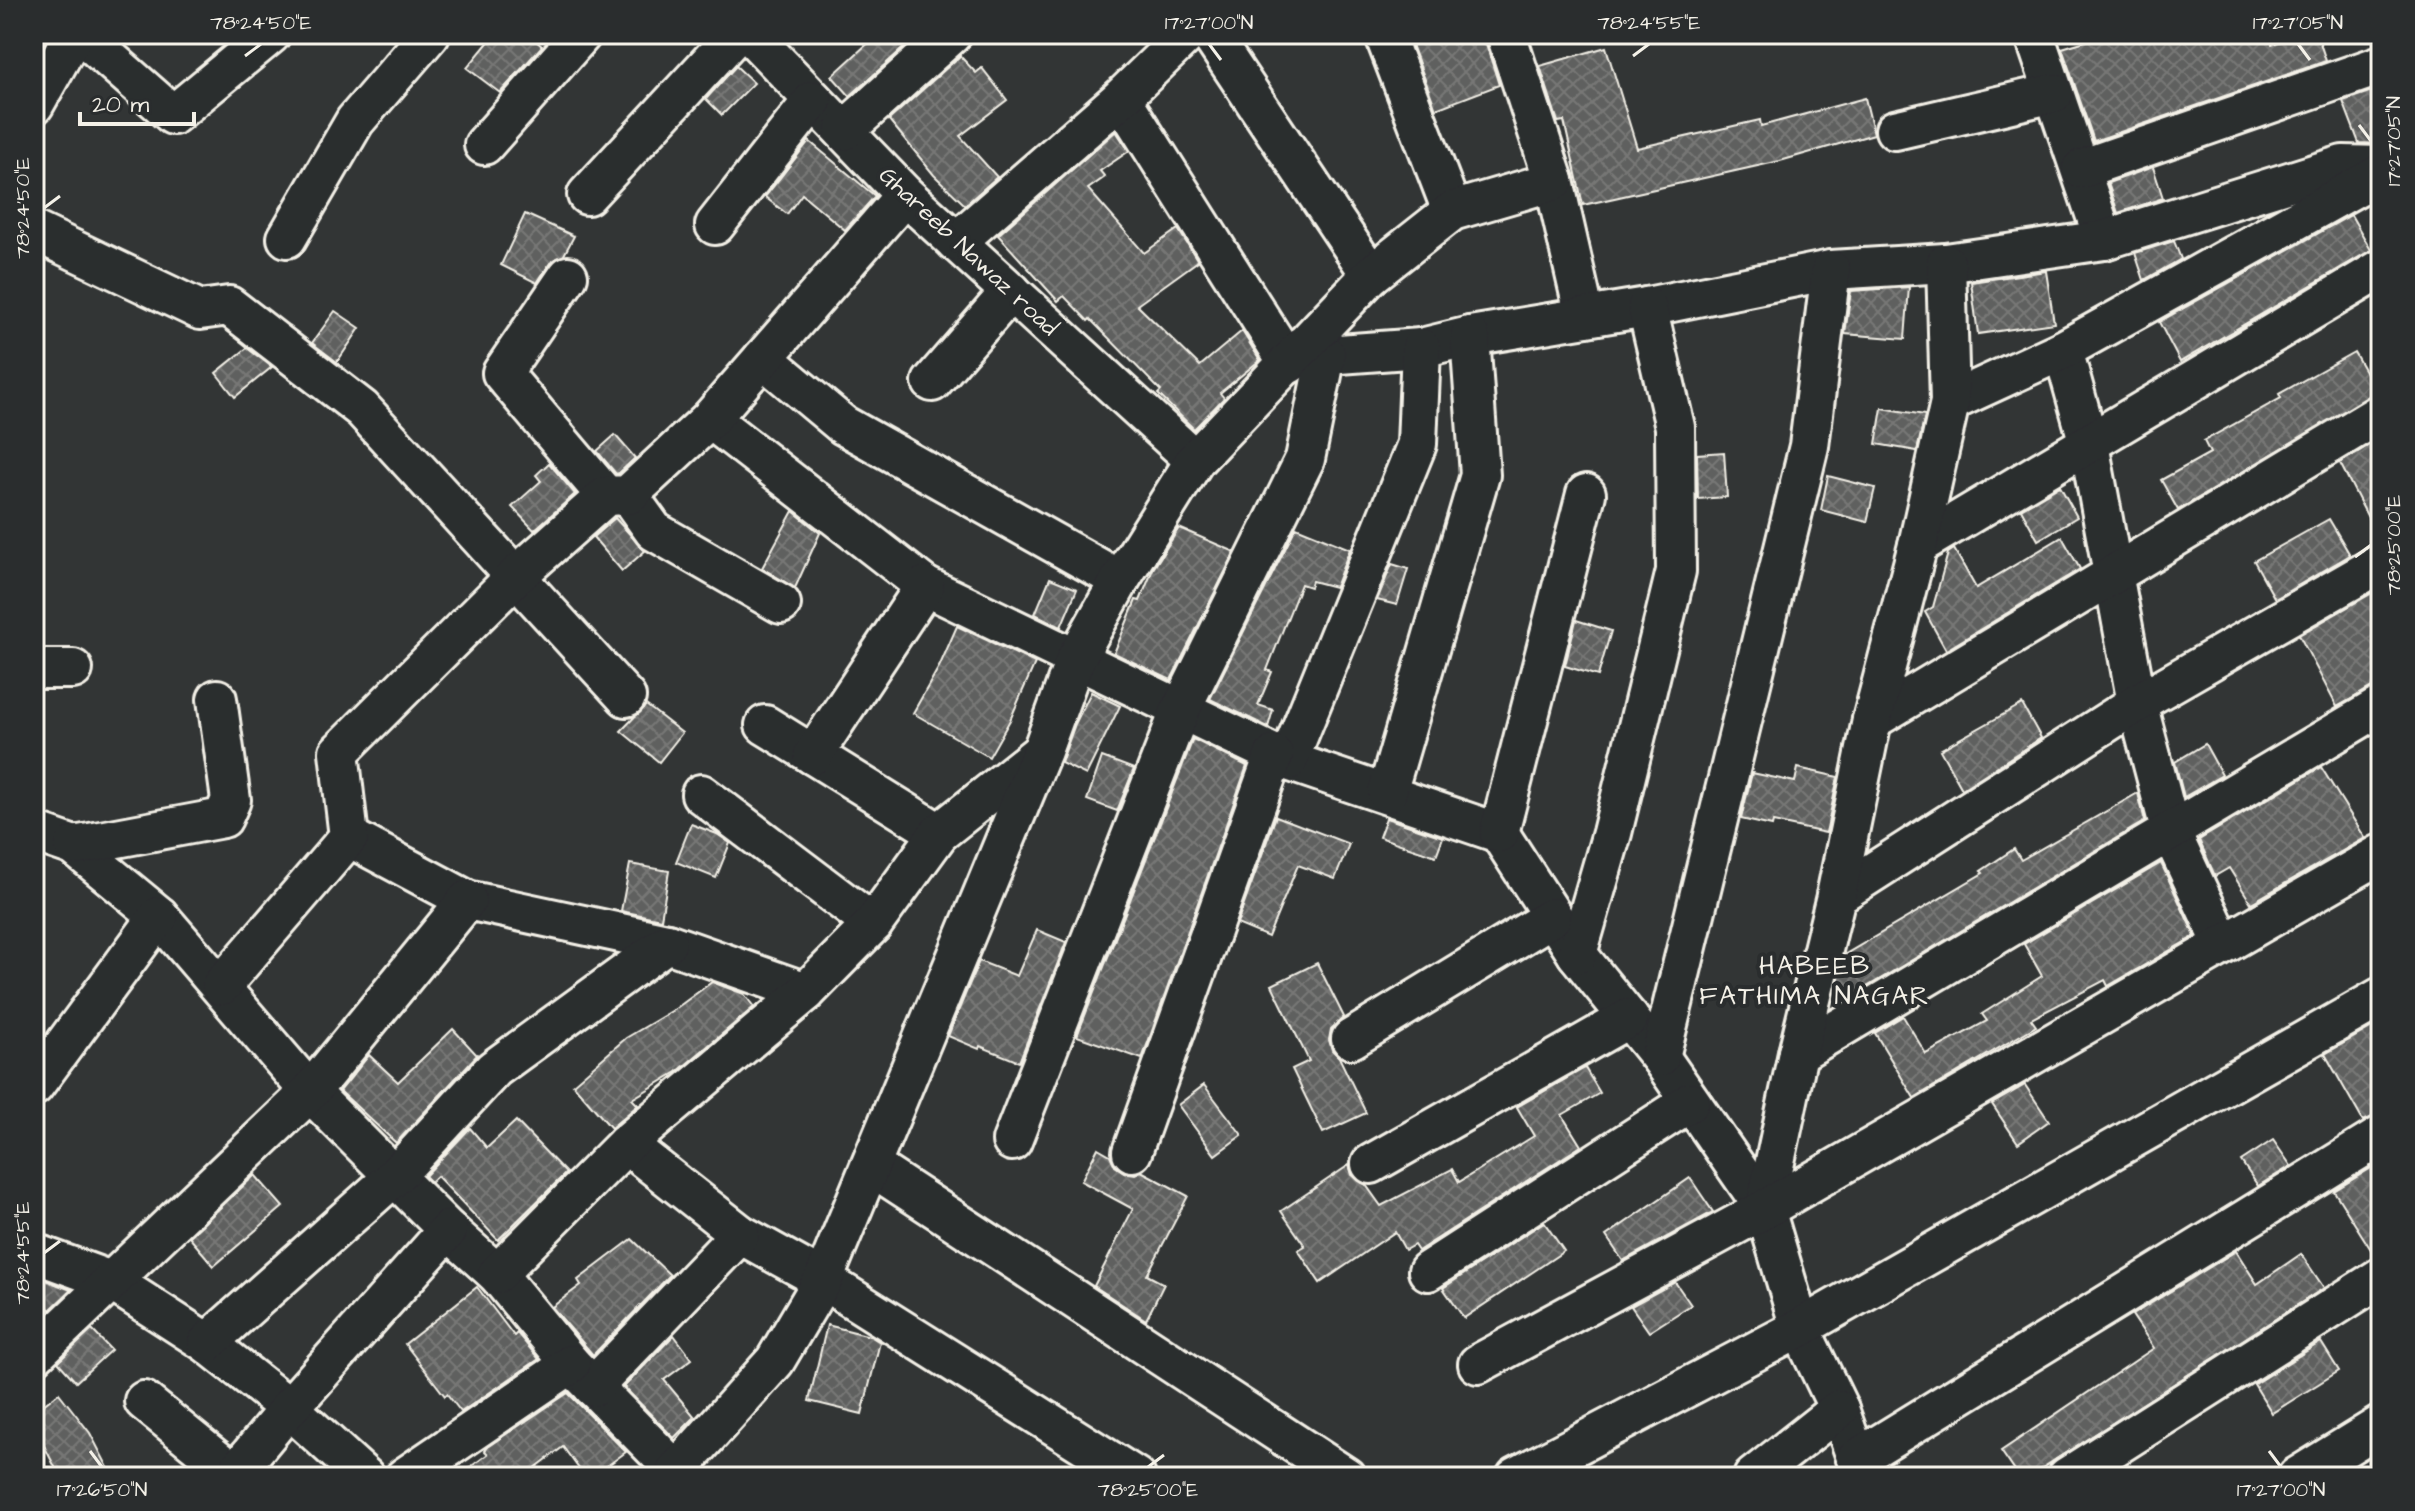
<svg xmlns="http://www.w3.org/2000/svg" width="2415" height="1511" font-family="'Architects Daughter',sans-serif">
	<defs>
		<pattern id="building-cross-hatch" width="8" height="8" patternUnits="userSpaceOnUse" patternTransform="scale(2)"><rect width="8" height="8" fill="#5f605f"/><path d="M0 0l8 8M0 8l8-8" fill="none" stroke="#777776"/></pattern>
	</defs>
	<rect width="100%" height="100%" fill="#323535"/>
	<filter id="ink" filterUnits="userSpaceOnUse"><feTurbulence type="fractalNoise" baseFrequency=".0125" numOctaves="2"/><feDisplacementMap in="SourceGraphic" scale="16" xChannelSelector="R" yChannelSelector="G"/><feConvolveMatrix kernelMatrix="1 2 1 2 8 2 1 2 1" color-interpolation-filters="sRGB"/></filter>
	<g filter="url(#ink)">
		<g fill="url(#building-cross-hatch)" stroke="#f4f1e8" stroke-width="2">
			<path d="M495,34h33l14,12 -42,47 -33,-25z"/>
			<path d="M878,34h41l-69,62 -18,-20z"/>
			<path d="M1408,34h75l16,51 -63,24z"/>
			<path d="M2109,34h160l3,10 34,-10h11l9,27 -232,80 -32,-93z"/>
			<path d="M1606,47l31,101 123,-28 1,6 104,-28 9,36 -94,27 -197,44 -19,-84 -6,1 -18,-56z"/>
			<path d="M960,56l16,17 6,-5 25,32 -47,36 37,41 -32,28 -31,-30 -45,-55z"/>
			<path d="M736,66l18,17 -32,32 -16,-16z"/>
			<path d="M2381,88v56l-22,-1 -16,-42z"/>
			<path d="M1116,131l13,20 -29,20 5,6 -17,12 56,64 34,-24 20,32 -61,44 63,61 42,-35 18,29 -40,33 4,5 -30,31 -36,-35 3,-3 -71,-72 -2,2 -24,-25 -6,5 -60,-66z"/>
			<path d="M809,141l66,55 -30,34 -43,-36 -15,20 -22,-17z"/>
			<path d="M2153,167l10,31 -45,15 -10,-30z"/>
			<path d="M525,214l49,22 -10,19 -14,8 -13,20 -36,-18z"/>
			<path d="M2351,215l20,35 -191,112 -21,-40z"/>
			<path d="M2174,241l7,18 -37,21 -9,-27z"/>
			<path d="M2046,271l8,52 -76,11 -7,-52z"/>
			<path d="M1909,287l-4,52 -60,-5 6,-43z"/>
			<path d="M335,311l25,17 -23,34 -25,-19z"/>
			<path d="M247,348l25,19 -37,30 -19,-24z"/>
			<path d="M2354,352l23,40 -199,118 -17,-30 49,-27 -6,-12 77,-43 -2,-4z"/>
			<path d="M1882,408l43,7 -8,36 -41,-7z"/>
			<path d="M615,435l20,23 -16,15 -3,1 -19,-23z"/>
			<path d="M2376,441l5,10 -1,90 -40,-78z"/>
			<path d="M1724,452l3,45 -29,2 -1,-45z"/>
			<path d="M549,463l26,31 -41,36 -22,-23 29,-26 -5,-6z"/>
			<path d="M1828,476l47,12 -8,34 -46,-12z"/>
			<path d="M2060,486l17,31 -39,23 -17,-31z"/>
			<path d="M793,511l27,22 -25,55 -33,-20z"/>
			<path d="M615,518l30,33 -23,20 -29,-34z"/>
			<path d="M2329,519l21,36 -75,44 -21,-38z"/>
			<path d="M1296,527l54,22 -15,38 -23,-6 -2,6 -9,-3 -34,86 5,2 -14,33 15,5 -5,17 -58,-28z"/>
			<path d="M1179,528l56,24 -64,128 -57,-27 22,-53 4,1 13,-32z"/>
			<path d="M2062,537l18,32 -134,81 -21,-38 8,-5 15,-54 6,-4 22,39z"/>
			<path d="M1392,564l16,5 -11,36 -20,-5z"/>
			<path d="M1050,578l27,11 -16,38 -26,-13z"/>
			<path d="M2381,588v95l-44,24 -38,-72z"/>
			<path d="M1576,620l35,11 -13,45 -33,-10z"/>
			<path d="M957,626l78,37 -25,57 -21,37 -76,-44 27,-48z"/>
			<path d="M1091,692l29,14 -34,69 -25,-12 14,-39z"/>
			<path d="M2022,704l19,34 -79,51 -22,-39z"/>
			<path d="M646,705l36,28 -23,29 -38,-31z"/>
			<path d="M1193,739l54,27 -105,293 -65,-23z"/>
			<path d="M2205,744l17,31 -38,22 -9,-35z"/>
			<path d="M1102,757l32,12 -17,42 -30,-11z"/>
			<path d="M2321,767l44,71 -114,65 -22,-35 -14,8 -16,-36z"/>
			<path d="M1798,768l40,9 -12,56 -53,-11 -1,4 -31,-7 11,-46 43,9z"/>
			<path d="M2138,793l7,28 -300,179 -8,-13 7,-32 139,-82 -2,-2 33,-22 7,11z"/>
			<path d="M1276,816l73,28 -14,35 -37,-14 -30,72 -31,-13z"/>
			<path d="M1386,818l57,19 -7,19 -57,-19z"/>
			<path d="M691,824l26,10 13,9 -14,35 -40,-16z"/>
			<path d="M2161,863l34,73 -87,50 -3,-6 -74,39 5,7 -122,72 -39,-65 28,-17 23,38 61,-33 -5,-7 60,-38 -18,-32z"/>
			<path d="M630,864l39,7 -8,48 -40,-8z"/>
			<path d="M1037,930l29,12 -47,120 -39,-16 -1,3 -31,-13 31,-75 38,15z"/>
			<path d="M1317,963l27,54 -13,12 -2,11 3,10 7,7 27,56 -43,20 -31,-64 17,-8 -37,-76z"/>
			<path d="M712,982l32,12 10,13 -77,65 -45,27 6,6 -27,23 -38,-44 53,-46 49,-29z"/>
			<path d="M2381,1022v92l-18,7 -38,-67z"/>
			<path d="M453,1029l24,26 -81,88 -56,-52 29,-36 29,27z"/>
			<path d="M1585,1068l15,25 -38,22 19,31 -163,105 -4,-6 -9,5 -10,-18 -75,51 -22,-33 7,-4 -24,-35 68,-46 3,10 14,10 15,21 71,-37 7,13 75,-46 -17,-29z"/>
			<path d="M1204,1085l38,50 -27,20 -37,-50z"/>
			<path d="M2025,1085l24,36 -31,22 -26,-39z"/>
			<path d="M516,1121l50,52 -68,67 -61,-64 -6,6 -6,-6 45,-48 17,20z"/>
			<path d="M2273,1140l18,26 -33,20 -17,-25z"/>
			<path d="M1098,1148l12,7 5,11 9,6 11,2 6,-3 47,25 -41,79 17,9 -18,36 -52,-34 39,-77 -52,-28z"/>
			<path d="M2381,1162v93l-6,1 -41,-65z"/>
			<path d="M255,1175l28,32 -69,59 -25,-29z"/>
			<path d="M1690,1178l23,34 -90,49 -17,-25z"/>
			<path d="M1544,1222l20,29 -100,67 -21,-30z"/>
			<path d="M632,1239l38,36 -77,80 -41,-48 29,-22 -3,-5z"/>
			<path d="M2236,1251l21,33 44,-30 23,34 -296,189h-9l-18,-26 153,-103 -22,-33z"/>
			<path d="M40,1278l31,12 -21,20 -16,-17v-9z"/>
			<path d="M1675,1282l16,23 -42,27 -18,-26z"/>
			<path d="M477,1287l37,49 3,-3 22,26 -78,53 -14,-18 -2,2 -40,-52z"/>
			<path d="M827,1325l43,11 10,6 -18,72 -53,-13z"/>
			<path d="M92,1330l19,20 -35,32 -18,-20z"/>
			<path d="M674,1335l18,24 -28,21 31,37 -21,21 -50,-51z"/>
			<path d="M2321,1342l18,29 -67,42 -18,-29z"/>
			<path d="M59,1393l31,40 23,44h-53l-26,-51v-14z"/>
			<path d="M568,1393l58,59 -34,25h-7l-22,-30 -40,30h-66l31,-23 -3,-3 2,-4z"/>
		</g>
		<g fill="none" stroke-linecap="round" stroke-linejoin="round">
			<defs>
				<g id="street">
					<path d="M81,34l92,81 98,-81"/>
					<path d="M750,34l155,161 290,265"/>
					<path d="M1210,34l161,241"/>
					<path d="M1384,34l68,177"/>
					<path d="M2034,34l70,206"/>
					<path d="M1121,98l168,266"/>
					<path d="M34,105l40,-71"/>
					<path d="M1895,130l159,-37"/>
					<path d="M844,131l108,-97"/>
					<path d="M484,145l98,-111"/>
					<path d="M2081,169l300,-104"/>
					<path d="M1554,181l31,136"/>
					<path d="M587,195l149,-161"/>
					<path d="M715,225l98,-125"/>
					<path d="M34,231l166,79 29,-4 133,103 264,288"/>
					<path d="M287,238l68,-117 75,-87"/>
					<path d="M956,242l165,-144 66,-64"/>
					<path d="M568,276l-66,97 104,123"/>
					<path d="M1302,346l24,9 95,-7 49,-12 177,-29 184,-37 115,-7 158,-23 239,-75 38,1"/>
					<path d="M2063,350l26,94 48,259 34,130 52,111"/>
					<path d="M763,358l80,67 277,155"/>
					<path d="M932,382l79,-91"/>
					<path d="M1950,402l113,-52 318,-177"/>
					<path d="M710,419l215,167 363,175 211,72 78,121 83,103 105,152 35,119 39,81 24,68"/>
					<path d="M628,495l26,36 127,73"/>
					<path d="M1918,545l463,-276"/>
					<path d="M34,669h39"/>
					<path d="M1872,720l509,-307"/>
					<path d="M765,725l174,108"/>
					<path d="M813,755l112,-169"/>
					<path d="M1288,761l129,-317 4,-96"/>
					<path d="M1387,793l93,-318 -10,-139"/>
					<path d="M701,794l172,130"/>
					<path d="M34,832l40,14 85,70 151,176 138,138 49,44 74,90 105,107v6"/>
					<path d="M1499,833l87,-339"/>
					<path d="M349,837l118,63 200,43 139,49"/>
					<path d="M74,846l149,-28 8,-18 -14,-101"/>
					<path d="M1836,896l301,-193 244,-140"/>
					<path d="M1577,954l35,-121 64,-262 -1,-144 -28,-120"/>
					<path d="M221,986l128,-149 -10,-85 177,-176 90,-80 22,-1 82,-76 195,-224"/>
					<path d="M1351,1039l201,-122"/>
					<path d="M1798,1053l583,-347"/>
					<path d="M1660,1057l149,-611 22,-176"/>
					<path d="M34,1086l125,-170"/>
					<path d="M1012,1141l168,-430 125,-252 21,-104"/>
					<path d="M626,1144l114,90 83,46 313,197"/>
					<path d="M1132,1152l142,-397"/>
					<path d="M1371,1164l258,-146"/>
					<path d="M871,1166l475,311"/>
					<path d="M1765,1209l33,-156 38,-157 36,-176 46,-175 32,-143 -4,-139"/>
					<path d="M34,1253l77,28 96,62 82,65 76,69"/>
					<path d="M1428,1271l262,-169"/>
					<path d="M497,1274l129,-130 180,-152 67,-68 66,-91 101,-80"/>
					<path d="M207,1343l189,-168 98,-106 173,-126"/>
					<path d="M34,1355l276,-263 157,-192"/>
					<path d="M1478,1364l287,-155 616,-355"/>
					<path d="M593,1387l147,-153"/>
					<path d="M144,1401l90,73"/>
					<path d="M1856,1459l525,-323"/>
					<path d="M676,1471l99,-110 48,-81 219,-529 33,-91 45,-80 75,-120 176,-185 81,-64 102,-30 -48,-147"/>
					<path d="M232,1477l57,-69 159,-178"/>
					<path d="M405,1477l166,-113"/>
					<path d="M1516,1477l284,-149 581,-331"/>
					<path d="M1753,1477l86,-68"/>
					<path d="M2067,1477l314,-200"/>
					<path d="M2297,1477l84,-52"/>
				</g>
			</defs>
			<use href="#street" stroke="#f4f1e8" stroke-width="44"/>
			<use href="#street" stroke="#2a2d2e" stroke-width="38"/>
		</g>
	</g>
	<path fill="none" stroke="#f4f1e8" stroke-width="3" d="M1209,44l12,16M2298,44l12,16M245,56l16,-12M1633,56l16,-12M2359,125l12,16M44,208l16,-12M2355,557l16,-12M44,1253l16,-12M90,1451l12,16M2269,1451l12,16M1148,1467l16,-12"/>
	<g text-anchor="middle" stroke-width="8" stroke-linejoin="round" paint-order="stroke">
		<g font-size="24" fill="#f4f1e8" stroke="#2a2d2e">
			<text transform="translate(969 251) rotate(43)" y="8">Ghareeb Nawaz road</text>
		</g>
		<g font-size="26" letter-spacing="2" fill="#f4f1e8" stroke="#2a2d2e">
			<text x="1815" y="974">HABEEB<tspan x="1815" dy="30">FATHIMA NAGAR</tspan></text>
		</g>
	</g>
	<rect width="2415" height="1511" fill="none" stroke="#2a2d2e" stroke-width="88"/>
	<path d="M80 112v12h114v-12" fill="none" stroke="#f4f1e8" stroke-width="4"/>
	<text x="92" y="112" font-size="24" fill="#f4f1e8" stroke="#2a2d2e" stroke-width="6" paint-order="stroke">20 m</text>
	<rect x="44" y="44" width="2327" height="1423" fill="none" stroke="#f4f1e8" stroke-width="3"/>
	<g font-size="20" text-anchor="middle" fill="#f4f1e8">
		<text x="261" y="29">78°24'50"E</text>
		<text x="1209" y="29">17°27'00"N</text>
		<text x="1649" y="29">78°24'55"E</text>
		<text x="2298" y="29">17°27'05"N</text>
		<text transform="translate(2393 141) rotate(-90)" y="7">17°27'05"N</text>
		<text transform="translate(22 208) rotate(-90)" y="7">78°24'50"E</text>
		<text transform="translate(2393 545) rotate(-90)" y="7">78°25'00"E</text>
		<text transform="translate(22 1253) rotate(-90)" y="7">78°24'55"E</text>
		<text x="102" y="1496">17°26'50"N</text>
		<text x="1148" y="1496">78°25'00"E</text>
		<text x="2281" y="1496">17°27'00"N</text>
	</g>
</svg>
